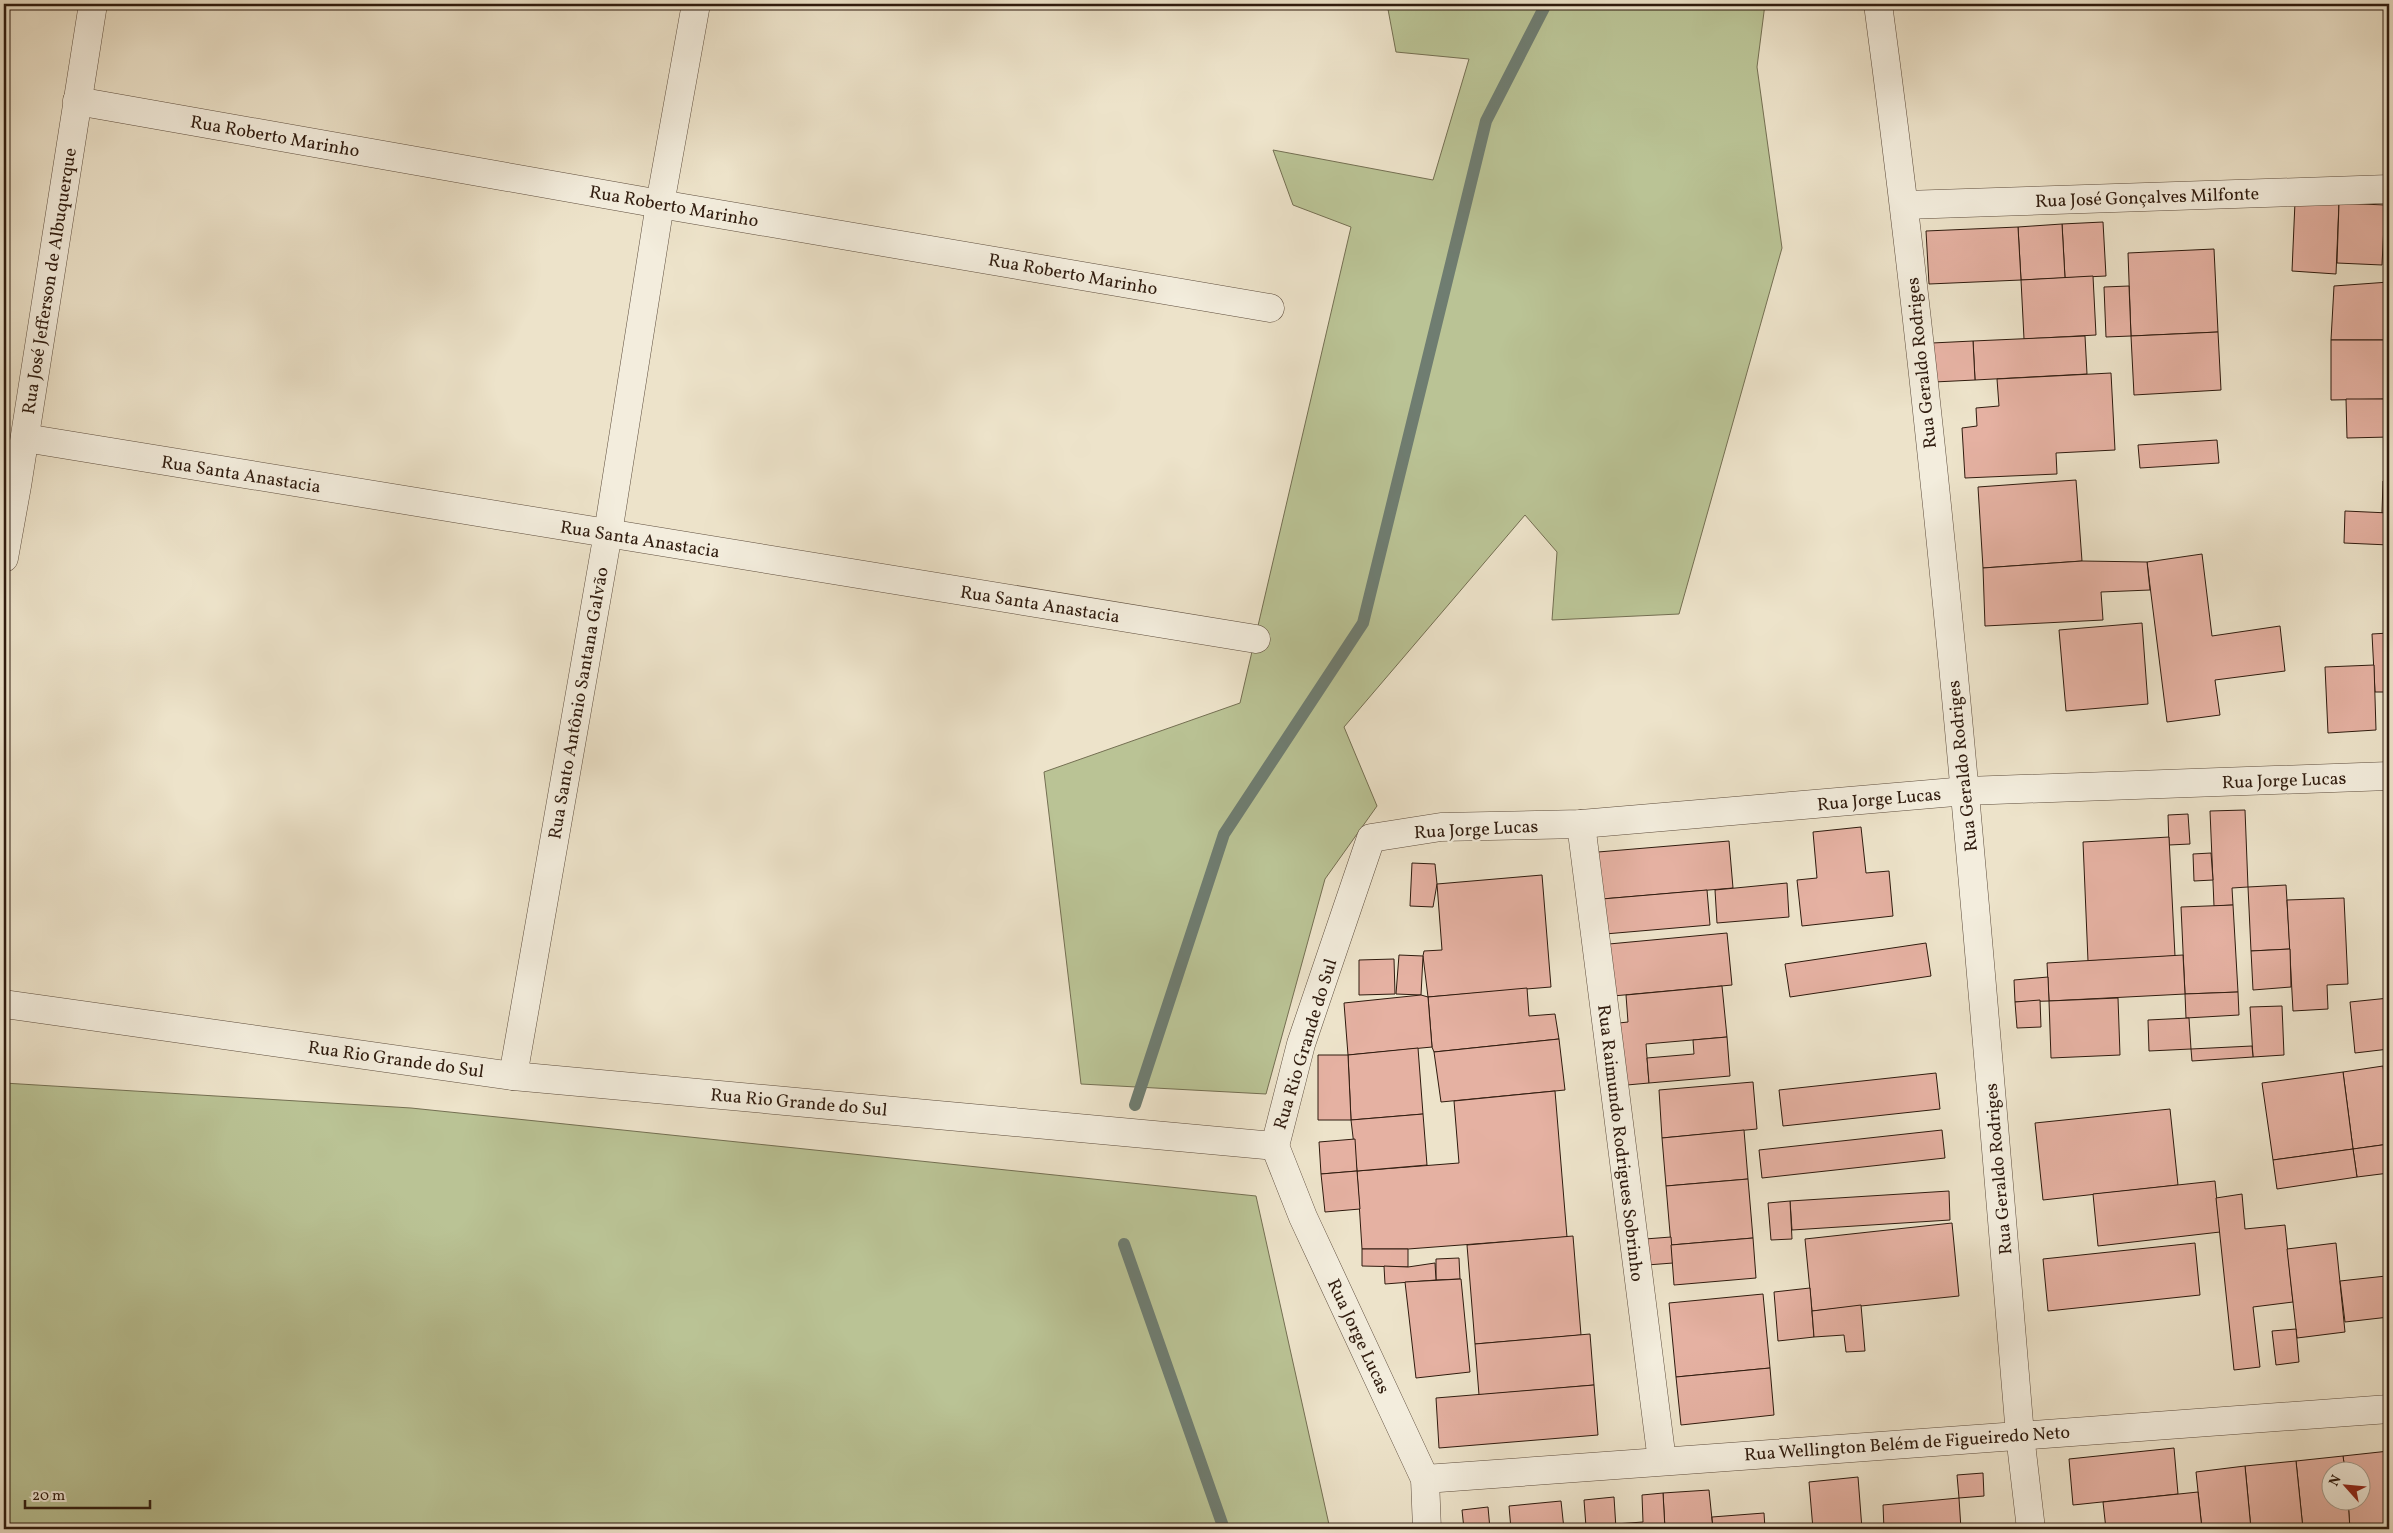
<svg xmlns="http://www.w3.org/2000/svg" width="2393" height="1533" font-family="Vollkorn,serif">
	<rect width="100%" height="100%" fill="#ede3ca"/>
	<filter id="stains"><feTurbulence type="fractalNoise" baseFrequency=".004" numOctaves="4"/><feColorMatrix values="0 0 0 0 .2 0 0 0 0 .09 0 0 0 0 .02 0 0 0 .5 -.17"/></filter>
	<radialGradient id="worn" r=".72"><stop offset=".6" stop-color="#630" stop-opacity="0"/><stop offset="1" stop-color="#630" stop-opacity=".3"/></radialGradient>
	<g fill="#bac395" stroke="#746f52">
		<path d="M1387,4h378l-8,63 25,181 -103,366 -127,6 5,-68 -32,-37 -181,212 33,79 -52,73 -59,215 -185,-10 -37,-312 196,-69 111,-476 -58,-22 -20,-55 160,30 36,-121 -73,-7z"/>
		<path d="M4,1083l407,25 845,88 74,333h-1326z"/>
	</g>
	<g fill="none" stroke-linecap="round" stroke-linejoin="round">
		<g stroke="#6f7d71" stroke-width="12">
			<path d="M1135,1105l89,-271 139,-211 123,-502 60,-117"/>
			<path d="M1124,1244l100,285"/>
		</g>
	</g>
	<g fill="#e5b1a2" stroke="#2f1b0e">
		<path d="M2295,202l44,1 -3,71 -44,-3z"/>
		<path d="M2339,203l46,2 -3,60 -45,-2z"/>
		<path d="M2103,222l3,54 -41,2 -3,-54z"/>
		<path d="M2062,224l3,54 -44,2 -3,-53z"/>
		<path d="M2018,227l3,53 -92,4 -3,-53z"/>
		<path d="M2214,249l4,83 -87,4 -3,-83z"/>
		<path d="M2093,276l3,59 -72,4 -3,-59z"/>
		<path d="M2389,282v58h-58l3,-54z"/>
		<path d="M2129,286l2,50 -25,1 -2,-50z"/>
		<path d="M2218,332l3,58 -87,5 -3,-59z"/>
		<path d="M2085,336l2,38 -112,6 -2,-39z"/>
		<path d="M2331,340h58v59l-58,1z"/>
		<path d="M1973,341l2,39 -41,2 -2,-39z"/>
		<path d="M2111,373l4,77 -59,3 1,21 -92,4 -3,-50 15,-2 -1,-18 23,-2 -2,-27z"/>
		<path d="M2346,399h43v38l-42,1z"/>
		<path d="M2217,440l2,23 -79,5 -2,-23z"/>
		<path d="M2076,480l6,81 -99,7 -5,-81z"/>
		<path d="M2383,481h6v32h-7z"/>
		<path d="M2345,511l44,2v32l-45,-2z"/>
		<path d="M2202,554l10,82 68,-10 5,45 -70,9 5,35 -53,7 -20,-160z"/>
		<path d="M2082,561l65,1 3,28 -49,2 2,28 -118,6 -2,-58z"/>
		<path d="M2142,623l6,81 -82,7 -7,-81z"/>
		<path d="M2389,633v59h-14l-3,-58z"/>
		<path d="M2374,665l2,65 -48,3 -3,-66z"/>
		<path d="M2245,810l3,77 -16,1 1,17 -19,1 -4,-95z"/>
		<path d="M2188,814l2,30 -21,1 -1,-30z"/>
		<path d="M1861,827l5,46 23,-2 4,45 -91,10 -5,-46 20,-2 -4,-46z"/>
		<path d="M2169,837l6,119 -87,5 -5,-119z"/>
		<path d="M1729,841l4,47 -131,11 -4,-47z"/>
		<path d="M2211,853l2,27 -19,1 -1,-27z"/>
		<path d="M1412,863l23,1 2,20 -4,23 -23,-1z"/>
		<path d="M1542,875l9,112 -123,10 -5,-41 1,-5 18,-1 -5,-66z"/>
		<path d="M1787,883l2,34 -72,6 -2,-33z"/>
		<path d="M2286,885l4,64 -39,2 -3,-64z"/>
		<path d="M1707,890l3,35 -105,9 -3,-35z"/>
		<path d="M2344,898l4,86 -21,1 1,24 -35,2 -6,-111z"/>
		<path d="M2233,905l5,87 -53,2 -4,-87z"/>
		<path d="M1727,933l5,52 -119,11 -4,-52z"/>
		<path d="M1926,943l5,33 -141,21 -5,-33z"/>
		<path d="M2290,949l1,38 -38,3 -2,-39z"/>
		<path d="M1399,955l24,1 -2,39 -25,-1z"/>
		<path d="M2183,955l2,39 -136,7 -2,-38z"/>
		<path d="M1394,959l1,35 -36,1v-35z"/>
		<path d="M2048,977l1,24 -34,1 -1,-22z"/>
		<path d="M1722,986l5,51 -81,7 3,39 -33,3 -6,-62 18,-2 -2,-27z"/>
		<path d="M1527,988l2,28 26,-2 4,25 -125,13 -2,-5 -4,-50z"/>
		<path d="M2238,992l1,23 -53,3 -1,-24z"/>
		<path d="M1421,995l7,2 4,50 -84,8 -4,-52z"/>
		<path d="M2118,998l2,57 -69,3 -2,-57z"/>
		<path d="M2389,998v51l-34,4 -5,-51z"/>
		<path d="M2040,1000l1,27 -24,1 -2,-26z"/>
		<path d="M2282,1006l2,49 -31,2 -3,-50z"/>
		<path d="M2189,1018l2,31 -42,2 -1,-31z"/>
		<path d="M1727,1037l3,39 -81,7 -2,-25 47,-4 -1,-14z"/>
		<path d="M1559,1039l6,51 -124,12 -7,-50z"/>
		<path d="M2252,1046l1,11 -61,4 -1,-12z"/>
		<path d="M1418,1048l5,66 -72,6 -3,-65z"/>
		<path d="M1318,1055h30l3,65h-33z"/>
		<path d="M2389,1065v50l-6,-49z"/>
		<path d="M2383,1066l6,49v29l-36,5 -10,-77z"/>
		<path d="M2343,1072l10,77 -80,11 -11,-77z"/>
		<path d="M1936,1073l4,36 -157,17 -4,-36z"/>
		<path d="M1753,1082l4,47 -95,9 -3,-48z"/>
		<path d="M1555,1091l12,146 -159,12h-46l-5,-78 102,-8 -5,-62z"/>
		<path d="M2170,1109l8,76 -135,15 -8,-77z"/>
		<path d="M1423,1114l4,51 -70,6 -6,-51z"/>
		<path d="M1744,1130l4,49 -82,7 -4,-48z"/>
		<path d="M1942,1130l3,28 -183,20 -3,-28z"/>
		<path d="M1355,1139l2,32 -36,3 -2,-32z"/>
		<path d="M2389,1144v29l-32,4 -4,-28z"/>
		<path d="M2353,1149l4,28 -80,12 -4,-29z"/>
		<path d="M1357,1171l3,38 -35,3 -4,-38z"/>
		<path d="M1748,1179l5,59 -82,7 -5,-59z"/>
		<path d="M2215,1181l5,51 -122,14 -5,-52z"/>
		<path d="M1949,1191l1,29 -158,10 -2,-29z"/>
		<path d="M2242,1194l3,35 40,-4 8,77 -40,5 7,60 -26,3 -18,-172z"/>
		<path d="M1790,1201l2,38 -21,1 -3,-37z"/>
		<path d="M1952,1223l7,73 -147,15 -7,-72z"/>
		<path d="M1573,1236l8,99 -106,9 -8,-99z"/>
		<path d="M1671,1237l2,26 -26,2 -2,-26z"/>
		<path d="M1753,1238l3,40 -82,7 -3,-40z"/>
		<path d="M2195,1243l5,52 -152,16 -5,-52z"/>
		<path d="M2336,1243l9,89 -48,6 -10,-89z"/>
		<path d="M1362,1249h46v18l-46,-1z"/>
		<path d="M1459,1258l1,21 -24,1v-21z"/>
		<path d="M1435,1263l1,17 -51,4 -1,-18 24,1z"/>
		<path d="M2386,1276l3,41 -44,5 -5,-41z"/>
		<path d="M1461,1279l9,93 -54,6 -11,-96z"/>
		<path d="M1810,1288l4,49 -36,4 -4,-49z"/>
		<path d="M1763,1294l7,74 -94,9 -7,-74z"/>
		<path d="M1861,1305l4,46 -19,1 -2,-17 -30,2 -2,-26z"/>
		<path d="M2296,1329l3,33 -23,3 -4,-34z"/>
		<path d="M1590,1334l4,51 -115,10 -4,-51z"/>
		<path d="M1770,1368l4,47 -93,10 -5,-48z"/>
		<path d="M1594,1385l4,50 -159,13 -3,-50z"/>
		<path d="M2174,1448l4,46 -105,11 -4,-46z"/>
		<path d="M2389,1451v78h-39l-2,-29h12v-30h-15l-2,-14z"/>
		<path d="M2343,1456l2,14h-15v30h18l2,29h-47l-7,-68z"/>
		<path d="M2296,1461l7,68h-52l-6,-63z"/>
		<path d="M2245,1466l6,63h-49l-6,-57z"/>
		<path d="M1983,1473l1,23 -25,2 -2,-23z"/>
		<path d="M1858,1477l4,52h-49l-4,-47z"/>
		<path d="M1709,1490l4,39h-48l-2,-36z"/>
		<path d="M2198,1492l4,37h-96l-3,-27z"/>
		<path d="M1663,1493l2,36h-49l-1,-5 28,-2 -1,-27z"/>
		<path d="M1614,1497l2,32h-52l22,-2 -2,-27z"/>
		<path d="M1959,1498l2,31h-77l-1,-24z"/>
		<path d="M1561,1501l3,28h-53l-2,-23z"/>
		<path d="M1488,1507l2,22h-26l-2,-19z"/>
		<path d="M1764,1513l1,16h-52l-1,-12z"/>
	</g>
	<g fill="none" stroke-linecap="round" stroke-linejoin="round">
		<defs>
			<g id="street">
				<path d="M1878,4c64,475 102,953 142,1431l11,94"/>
				<path d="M77,101l583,103 610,104"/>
				<path d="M1905,205l484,-16"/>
				<path d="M25,438l1231,201"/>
				<path d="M4,558l13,-72 76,-482"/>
				<path d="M1581,824l81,637"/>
				<path d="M4,1004l509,72 762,70"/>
				<path d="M513,1076l95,-543 52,-329 36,-200"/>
				<path d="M1275,1146l26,-102 70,-206 70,-11 140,-3 385,-33 423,-15"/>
				<path d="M1275,1146l28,71 122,262 2,50"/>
				<path d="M1425,1479l964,-70"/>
			</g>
		</defs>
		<use href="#street" stroke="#5e4d3d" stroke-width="29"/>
		<use href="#street" stroke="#f3eddd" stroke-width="28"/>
	</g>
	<g text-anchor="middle" stroke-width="4.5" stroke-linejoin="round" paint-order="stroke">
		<g font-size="18" fill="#2f1b0e" stroke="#f3eddd">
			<text transform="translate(275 136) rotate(10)" y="6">Rua Roberto Marinho</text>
			<text transform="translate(2147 197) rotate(-2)" y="6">Rua José Gonçalves Milfonte</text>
			<text transform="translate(674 206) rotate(10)" y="6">Rua Roberto Marinho</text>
			<text transform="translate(1073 274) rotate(10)" y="6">Rua Roberto Marinho</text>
			<text transform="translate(49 281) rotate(-81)" y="6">Rua José Jefferson de Albuquerque</text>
			<text transform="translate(1921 363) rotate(-96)" y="6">Rua Geraldo Rodriges</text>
			<text transform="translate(241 474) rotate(9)" y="6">Rua Santa Anastacia</text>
			<text transform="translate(640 539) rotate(9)" y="6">Rua Santa Anastacia</text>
			<text transform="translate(1040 604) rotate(9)" y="6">Rua Santa Anastacia</text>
			<text transform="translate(578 703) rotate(-80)" y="6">Rua Santo Antônio Santana Galvão</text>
			<text transform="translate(1962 766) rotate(-96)" y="6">Rua Geraldo Rodriges</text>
			<text transform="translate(2284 780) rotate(-2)" y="6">Rua Jorge Lucas</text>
			<text transform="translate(1879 799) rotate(-5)" y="6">Rua Jorge Lucas</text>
			<text transform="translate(1476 829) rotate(-3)" y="6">Rua Jorge Lucas</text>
			<text transform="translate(1305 1044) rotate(-73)" y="6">Rua Rio Grande do Sul</text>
			<text transform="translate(396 1059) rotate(8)" y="6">Rua Rio Grande do Sul</text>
			<text transform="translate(799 1102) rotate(5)" y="6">Rua Rio Grande do Sul</text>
			<text transform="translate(1621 1143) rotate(83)" y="6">Rua Raimundo Rodrigues Sobrinho</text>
			<text transform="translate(1998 1169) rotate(-95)" y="6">Rua Geraldo Rodriges</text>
			<text transform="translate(1359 1336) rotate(65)" y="6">Rua Jorge Lucas</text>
			<text transform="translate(1907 1443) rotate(-4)" y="6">Rua Wellington Belém de Figueiredo Neto</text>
		</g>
	</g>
	<rect width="2393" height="1533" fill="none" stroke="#ede3ca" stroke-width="20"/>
	<rect x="5" y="5" width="2383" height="1523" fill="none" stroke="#2f1b0e" stroke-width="2.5"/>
	<rect x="10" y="10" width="2373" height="1513" fill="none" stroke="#2f1b0e"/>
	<g transform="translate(2346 1486) rotate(297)"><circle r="24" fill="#f3eddd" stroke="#a5998a"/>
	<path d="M0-4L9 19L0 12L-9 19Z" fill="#8f2418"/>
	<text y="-8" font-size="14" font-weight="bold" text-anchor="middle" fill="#2f1b0e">N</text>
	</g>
	<path d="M25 1500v8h125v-8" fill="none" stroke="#2f1b0e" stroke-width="2.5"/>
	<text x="32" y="1500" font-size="15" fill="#2f1b0e" stroke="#f3eddd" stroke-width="4" paint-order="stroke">20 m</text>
	<rect width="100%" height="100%" filter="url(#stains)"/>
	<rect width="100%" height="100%" fill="url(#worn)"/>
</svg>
